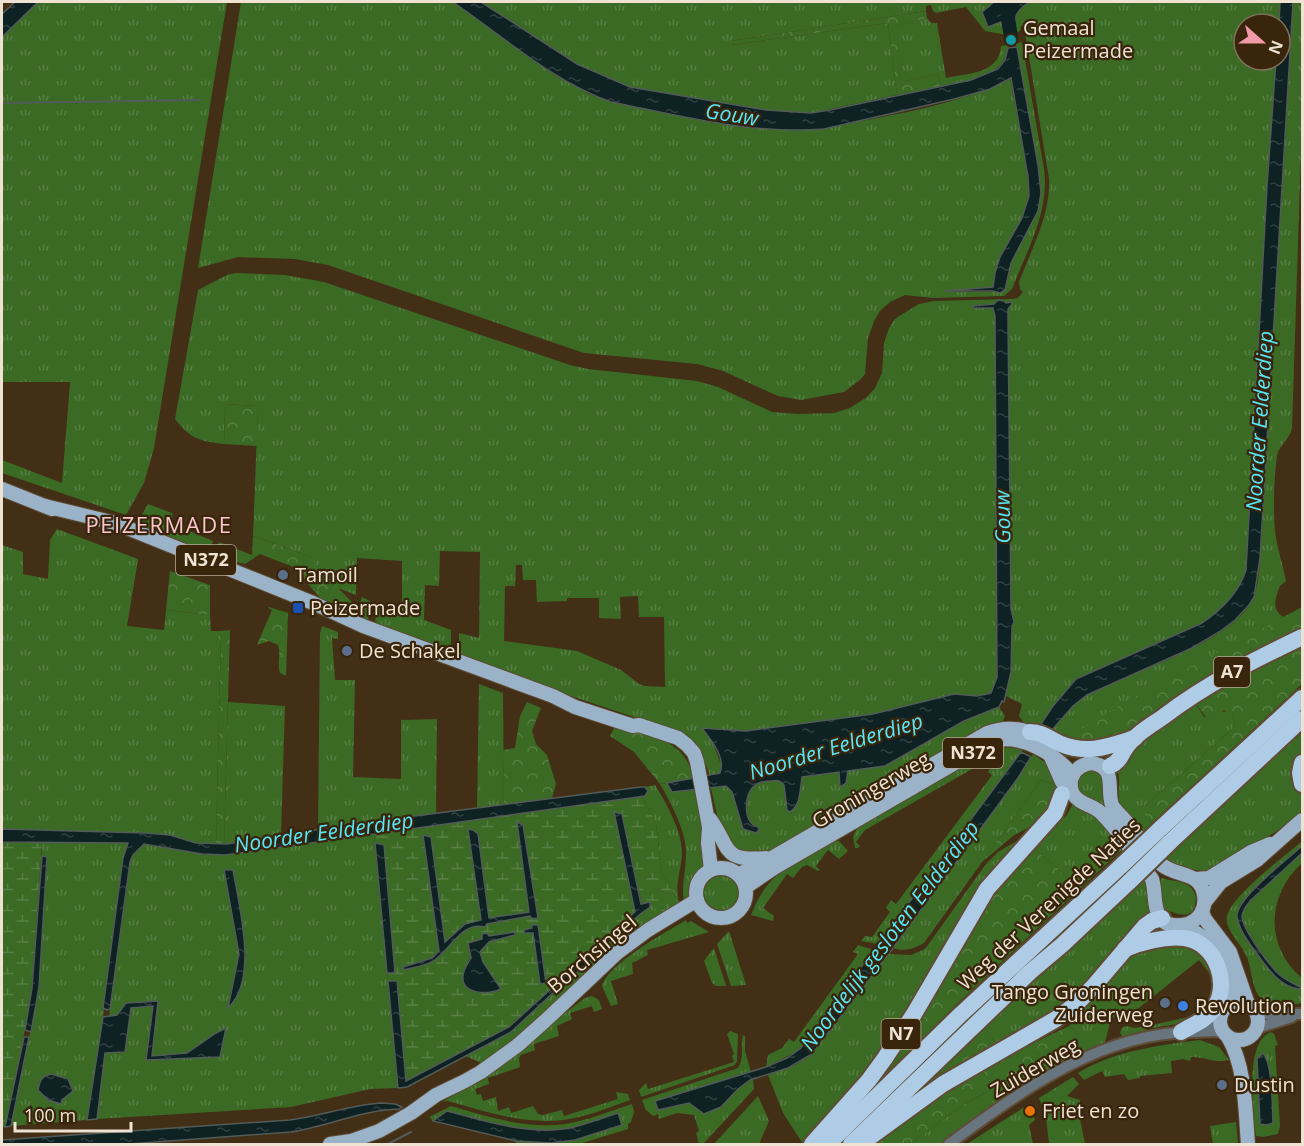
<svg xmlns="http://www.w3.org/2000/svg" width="1304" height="1146" font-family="'Open Sans',sans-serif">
	<defs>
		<pattern id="grass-tufts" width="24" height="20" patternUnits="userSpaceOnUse" patternTransform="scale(1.5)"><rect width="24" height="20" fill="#3a6a24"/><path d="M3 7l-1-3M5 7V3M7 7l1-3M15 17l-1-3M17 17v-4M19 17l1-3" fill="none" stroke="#577f43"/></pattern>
		<pattern id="forest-crowns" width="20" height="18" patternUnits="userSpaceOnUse" patternTransform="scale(1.5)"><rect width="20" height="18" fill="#3a6a24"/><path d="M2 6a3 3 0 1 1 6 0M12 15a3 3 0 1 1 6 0" fill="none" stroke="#577f43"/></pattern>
		<pattern id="wetland-marsh" width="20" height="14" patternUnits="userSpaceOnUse" patternTransform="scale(1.5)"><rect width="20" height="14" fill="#3a6a24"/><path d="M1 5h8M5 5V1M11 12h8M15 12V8" fill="none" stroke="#577f43"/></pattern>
		<pattern id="water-ripples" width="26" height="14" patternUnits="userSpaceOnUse" patternTransform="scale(1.5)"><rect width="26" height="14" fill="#0e2123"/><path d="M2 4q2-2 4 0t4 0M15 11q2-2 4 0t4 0" fill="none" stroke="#314142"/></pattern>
	</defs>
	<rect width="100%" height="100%" fill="#432f16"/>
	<g fill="url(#grass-tufts)" fill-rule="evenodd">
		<path d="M38,2h189l-73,446 -10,35 -18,32 -124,-42v-13l60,23 8,-101h-68v-345z"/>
		<path d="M241,2h212l100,72 36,20 22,8c70,14 141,33 213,27 57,-13 136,-23 186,-51l18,99 1,19 -7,22 -18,31 -9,24 -2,14 -47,5h58c5,-12 5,-25 10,-37 12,-29 28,-40 26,-75l-23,-133 -2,-3 7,-2 22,127c6,42 -17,81 -32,120l-8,7 -71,2 -28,-3 -15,7 -10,9 -6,10 -6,17 -3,36 -4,5 -17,13 -43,8 -23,-4 -55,-25 -26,-7 -113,-11 -256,-88 -33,-6 -57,-2 -40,11z"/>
		<path d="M481,2h513l-12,10 19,10 5,13 -21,-4 -19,-24 -30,6 -3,-2 -2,-6 -5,1v5l-195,30 1,4 156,-22 9,72 -86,18 -45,-3 -136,-23 -53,-23z"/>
		<path d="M1029,2h251l-1,22h-35v36h32l-9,126 -21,384c-7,23 -25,40 -44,53l-126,56 -23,27 -12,18 11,5 21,-23 14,-11c47,-25 129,-46 161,-88 10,-14 11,-32 12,-49l32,-536 1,-20h9v120l-10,306c-2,11 -13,17 -15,28 -3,21 -4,54 -2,75 2,17 8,34 11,50l-6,5c-5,12 -9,24 4,31l-217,126 -43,-20 -5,-7 3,-12 -18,-9 7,-23 1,-46 2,-4 -3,-13 -3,-291v-9l4,-5 -1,-2 -5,1 -8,-3 -4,4 -20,1v3h19l2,8 2,361 -6,16 -14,3 -23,-2 -81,20 -127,17 -43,-2 10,14 9,24 -2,6 -10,3c-6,-19 -14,-34 -31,-44l-180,-60 -40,-16v-23l20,5 1,-86 -40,-1 -1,35 -14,-1 -1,35 27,10v23l-76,-28 2,-23 25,10v-51l-45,-3 -1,37 -18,-7 20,20 4,-11 8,4 -2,21 -44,-20 -16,-18 20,12 4,-10 -19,-8 1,-20 -61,-22 5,-130 -33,-2 -1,40c-25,-3 -33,-5 -49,-25l23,-129 31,-16 8,-1 48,2 39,7 246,83 18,4 109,12 21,6 54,25 26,2 36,-1 16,-5 17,-11 8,-9 7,-15 2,-30 5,-15 6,-9 9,-6 15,-9 15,-3 78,-2 6,-1 5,-6 -3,-3 -1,-7c12,-32 32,-68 30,-103l-25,-153h-3l-1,5 -7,2c3,-18 1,-20 16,-31zM516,565h6l1,15h13l1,22 30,-1v-3h32v20l22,1 -1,-22 18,-1 1,21h25l1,70 -20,-1 -6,-2 -18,-14 -44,-19 -73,-10 1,-55h10z"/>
		<path d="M927,18l4,5h6l9,55c23,-5 53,-4 55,-32l7,-1c-1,32 -42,37 -67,42l-3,-13 -33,7 -4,-2 -7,-53z"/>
		<path d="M57,529l81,30 -11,67 37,4 2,-20 44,5 1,16h10l-5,213 -20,-1 -51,-10 -143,-4v-284l21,7v22l25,5 2,-39z"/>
		<path d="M322,626l16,6v7l-6,-1 3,42h20l-2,97 48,2v-59l36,-1 -1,94 -118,17 2,-197z"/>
		<path d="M479,684l24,9 1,112 -27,3z"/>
		<path d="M1194,701l10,16 8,2 8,-7 8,-1 5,4 2,10 -4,5 -86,76 2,14 5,3 -11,10c-7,-9 -20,-21 -22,-33 -2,-13 3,-19 -3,-33l51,-45z"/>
		<path d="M228,702l57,4 -4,129 -57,9z"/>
		<path d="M999,707l6,9 -2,5 -16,5 -226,130 -28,-7 -14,-26 -8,-35 15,-2 6,6 11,37 8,-4c-4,-6 -4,-11 -4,-19 0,-16 7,-23 23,-25 7,-1 9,-1 14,3l3,26 13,-15 2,-18 37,-5v11l9,-12 37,-5 79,-45z"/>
		<path d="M1302,732v26l-5,25 5,9v18l-3,3 -22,18 -62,38c-17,5 -35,-2 -50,-11z"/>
		<path d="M999,747l24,2 -145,195 -17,-3 4,-5 7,1 18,-25 -4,-4 5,-8 5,4 91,-122 5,-7 -4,-3 4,-6 -4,-3 -5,5 -4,-3 -114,65 -9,12 4,4 -2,2h-3l-2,-11 5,-11 133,-76z"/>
		<path d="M1033,754l17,12 9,21 -18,-7 -117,163c-11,6 -20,9 -31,5l125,-170z"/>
		<path d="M1096,770l7,6 2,27 -3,2 -18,-9 -7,-8c-2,-14 7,-17 19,-18z"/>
		<path d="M667,783l5,9 23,-2 11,54 -1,25 -10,13 -3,14 -8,5c-3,-15 2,-31 2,-47 1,-21 -15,-51 -26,-70z"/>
		<path d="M655,785c11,17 27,47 27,67 0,17 -9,36 -2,52l-18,-30 -6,-51 -14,-27h3l3,-5 -3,-4z"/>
		<path d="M1074,801l16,8 35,39 -11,9 -8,-10 -35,33 -40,-34 36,-31z"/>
		<path d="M374,834l24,254 -28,1 -79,18 -194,12 8,-66 20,-1 6,-44 22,-3 -6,55 73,-3 -14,-17 -19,13 -35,3 6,-55 -31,2 -10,12 -8,2 21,-154 3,-8 11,-11 58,10 23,1zM225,870l8,1 13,84 -11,47 -5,-7 9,-41z"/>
		<path d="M1022,838l-130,198 -51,67 -38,41 -20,-31 -15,-38 29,-11 15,-10 76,-100 23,1 14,-6 61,-85 12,-12z"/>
		<path d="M834,841h5l9,10 -9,8 -11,-9 -12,16 4,4 -2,1 -11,-6 -5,2 -9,11 -6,-4 -24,34 11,8 -1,5 -22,-6c17,-45 44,-52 83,-74z"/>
		<path d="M1302,841v5l-52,48 -11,12 3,26 39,50 14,7 5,-2c-6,-3 -12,-6 -17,-9 -11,-8 -41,-49 -41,-62 0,-6 5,-11 9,-16l51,-47v10c-36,33 -37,84 0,115v25c-10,2 -26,5 -36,0 -14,-8 -14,-33 -19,-46 -5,-12 -23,-28 -20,-41 5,-21 58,-60 75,-75z"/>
		<path d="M42,843h86l-5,15 -20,159 -16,103 -76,6 26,-127 10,-142 -5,-1z"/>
		<path d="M1146,876l6,37 -56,62 -42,39 -56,30c-9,-7 -11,-13 -8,-23z"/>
		<circle cx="721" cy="893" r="17"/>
		<path d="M1162,878c15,5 29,1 34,19 -1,29 -21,14 -35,12v-30z"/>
		<path d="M650,902l20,12 -142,117 -45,33 -17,-8 45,-24 44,-40 -3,-4 6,-6 4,4 77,-71 11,-8z"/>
		<path d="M686,920l1,3 4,-2 18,11 -62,18 1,5 -16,8 1,11 -22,7 7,23 -7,2 -9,-20c6,-22 64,-54 84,-66z"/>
		<path d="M729,931l17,54 -15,1 -14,-42z"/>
		<path d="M1186,942c15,6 25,17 30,32 4,10 4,19 -1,27 -14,24 -41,22 -66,28 -7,2 -14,6 -21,9l-6,-2 -2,-3 2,-5 4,-2 9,2 17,-3 50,-11 16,-30 -19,-24 -69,55c-25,-6 -19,17 -27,31l-28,10 -46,25 -88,63h-31l53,-39 114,-64v-9l-8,-6 8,-9 -3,-3c22,-17 55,-65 78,-70 10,-3 23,-2 34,-2z"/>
		<path d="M858,945l16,5 -69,93 -11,10 -28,14 2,-12 14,-7 7,-9 5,3 64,-88 -5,-2z"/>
		<path d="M714,948l12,38h-10l-4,-3 -8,-22z"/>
		<path d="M592,996l7,4 3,9 -8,3 -2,-6 -22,7 2,6 -15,7 2,10 -25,8 1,6 -14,5 -2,3 1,9 -32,11 1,6 -14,5 2,6 4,-1 2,7 13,-4 2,14 11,-4 2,6 22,-7 5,8 5,1 19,-5 2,6 54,-17 -2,-7 12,2 2,6c-22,8 -44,17 -67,20 -39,5 -79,-9 -115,-19l-5,1 34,-23 108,-81z"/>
		<path d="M730,1031l8,3 -1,27 -2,4 -94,32 -2,-7 7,-7 2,6 86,-27 -2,-6 2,-2 -7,-20z"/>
		<path d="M1271,1032l3,2 4,11 -3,1 5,80 -2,8 -15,3 -7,-1 -1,-5c-1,-23 -11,-89 16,-99z"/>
		<path d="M743,1035l2,1v15l6,21 -62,31 41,-6 8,-8 15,-10 1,10 -51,55h-4l-3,-11 3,-2 -5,-16 -17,-2 -18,6 -1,-5 -5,2 -7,-6 -4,-10 96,-32c7,-10 2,-21 5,-33z"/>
		<path d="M1200,1040l19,7 10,13c-15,4 -24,-4 -38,-3l-1,4 -7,-2 -12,2 1,12 -32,3v2l-12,2 -4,-6 -19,3 -3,-6 -18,9 -6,-7c35,-22 82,-28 122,-33z"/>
		<path d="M1073,1077l6,7 -12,12 13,4v19l5,25h-36l-3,-27 -7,-19z"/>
		<path d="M758,1096l11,25 -10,23h-45z"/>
		<path d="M632,1104l2,8 -3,10 -3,2v5l-49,15h-64l1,-3 46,1 60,-17 -4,-11c-15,4 -29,9 -44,13 -42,10 -88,-6 -127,-16l-14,10 -4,-4 22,-11c37,11 75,23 114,18 22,-3 45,-13 67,-20z"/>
		<path d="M1029,1104l6,16 -6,5 4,19h-66z"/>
		<path d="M1236,1122l2,22h-25l-3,-18z"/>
	</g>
	<g fill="url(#forest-crowns)">
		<path d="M926,11l1,7 -32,8 6,53 4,2 33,-7 3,13 -44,8 -9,-72 -157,22v-4z"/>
		<path d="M225,404l33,2 -1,40 -33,-2z"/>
		<path d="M148,504l24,9 1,11 40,17 -5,12 -71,-30z"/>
		<path d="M253,536l61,22v20l18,8 -4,10 -20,-12 -12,-16 -36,-14 -15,10 -18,-4 -13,-6 5,-12 33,13z"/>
		<path d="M170,571l40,14v30l-44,-5z"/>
		<path d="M269,607l19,6 -2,63 -6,-3c-3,-9 1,-19 -2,-28l-9,-4 -12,4 15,-35 -4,-2z"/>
		<path d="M1302,607v23l-151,84 -32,25 -52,4 5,-8 57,-35z"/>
		<path d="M230,630l-6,214h-8l5,-213z"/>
		<path d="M1302,643v41l-150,139 -5,-3 -4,-10 2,-4 86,-76 4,-5 -2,-10 -9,-5 -12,9h-5l-13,-18z"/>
		<path d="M527,702l14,6 -9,23 4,13 11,11 9,29 -4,14 -48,7 -1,-55 12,-2 5,-32z"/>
		<path d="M617,723c31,12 70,17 76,55l-33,6 -26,-32 -24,-16z"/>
		<path d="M1041,780l18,7 -11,30 -35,19 -31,26z"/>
		<path d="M1031,846l40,34 35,-33 8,10 -152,142 -108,107 123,-192z"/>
		<path d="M990,1021c-3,10 -1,16 8,23l-100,67z"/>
		<path d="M1069,1026l8,6v8l-114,65 -53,39h-34c11,-9 21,-18 31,-27 49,-39 107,-64 162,-91z"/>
	</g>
	<g fill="url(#wetland-marsh)" fill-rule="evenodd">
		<path d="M642,796l14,27 6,51 18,30 -10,10 -13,-3 -7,-9 -8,3 -20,-91 -8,-2 21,100 -126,115 -104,54 -8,-100h-9l-1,-8h7l-11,-128 -8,-2 -1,-9zM518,823l13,93 -64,12 -33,33 -31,6 29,-9 7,-7 -15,-115 7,1 14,106 20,-19 16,-3 -13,-91 10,4 11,84 40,-6zM538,926l7,57h-5l-7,-50h-9v-3zM515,935l-26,7 -9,10 3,10 18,27c-14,8 -23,1 -36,-5 -5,-16 9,-33 17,-45z"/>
		<path d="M2,842l40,1 -11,157 -26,127h-3z"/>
	</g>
	<g fill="url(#water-ripples)" stroke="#525b58" stroke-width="1.5">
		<path d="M15,2h23l-36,35v-23z"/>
		<path d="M453,2h28l96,62 53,23 136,23 45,3 19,-3 141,-30 27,-11 7,-9 3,-12 9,-1 21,118 3,28 -3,18 -27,52 -6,27 -5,3 -7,-2h-49l49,-4 2,-14 5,-16 22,-39 7,-22 -1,-19 -17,-99 -21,11 -36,10 -130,30c-71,6 -143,-13 -213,-27 -59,-21 -107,-65 -158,-100z"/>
		<path d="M994,2h35c-15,11 -13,13 -16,31l-7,2 -5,-13 -13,5 -6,-15z"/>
		<path d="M1280,2h13l-33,556 -6,39 -5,8 -14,15 -16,12 -27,16 -105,47 -14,11 -21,24 -11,-6 12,-18 23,-27 126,-56c19,-13 37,-30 44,-53l21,-384 9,-126h4l-1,-36z"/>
		<path d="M998,300l6,1 2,2 5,-1 1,2 -4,5v9l3,291 3,13 -2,4 -1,46 -7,30 -2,-1 -3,6 -35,14 -79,45 -37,5 -2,12 -6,4 -1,-15 -37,5c-2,12 -1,28 -12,35l-3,-2 -3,-25c-4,-5 -7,-5 -13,-4 -6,0 -13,1 -18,6 -9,10 -10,36 5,40l1,3 -3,3 -13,-4 -11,-37 -6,-6 -54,6 -5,-9 53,-10c6,-16 -9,-33 -18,-45l44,3 127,-17 81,-20 23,2 14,-3 6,-16 -2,-361 -2,-8h-19l-2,-2 22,-2z"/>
		<path d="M1021,752l10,5 -13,21 -125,170 -81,106 -24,14 -38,12 -12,9 -17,18 -17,7 -15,-11 -31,7 -3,-9 111,-34 21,-9 14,-10z"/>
		<path d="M641,787h4l3,4 -3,5 -420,59 -23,-1 -58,-10 -11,11 -3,7 -20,147 -3,1 -4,-2 20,-150 5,-15 -126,-1v-13l143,4 25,2 26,8 31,1 126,-20z"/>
		<path d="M614,812l8,2 19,90 9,-2v5l-11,8 -77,71 -4,-4 77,-70z"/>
		<path d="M517,822l6,3 15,93 -6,1 -2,-3 -43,8 -2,3c-22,-6 -33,20 -49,32 -8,7 -22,8 -32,11l-1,-3 29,-9 7,-7 -16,-116 8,2 14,105 20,-18 16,-4 -13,-91 5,1 5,4 11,84 40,-6z"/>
		<path d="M375,843l9,2 11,128h-8z"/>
		<path d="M1302,846v7l-51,47c-4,5 -9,10 -9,17 1,13 28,50 39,59 6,5 14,8 21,12l-3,1c-18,-2 -29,-18 -39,-31 -9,-13 -20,-25 -23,-41 -2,-18 52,-59 65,-71z"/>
		<path d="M42,856l5,1 -8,130 -8,45 -6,-2 7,-42z"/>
		<path d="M224,870h9c6,36 26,110 -5,138l11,-54z"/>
		<path d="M531,925h7l8,58 -6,1 -7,-51h-9v-3l8,-2z"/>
		<path d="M515,932v3l-26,7 -9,10 3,10 18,27c-12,6 -40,6 -38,-13 0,-7 5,-12 8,-18l-3,-15 14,-4v-5l5,-1 2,3z"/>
		<path d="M388,981h9l9,100 103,-54 43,-39 3,3 -44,41 -104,55 -9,1z"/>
		<path d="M158,1001l-6,55 35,-3 29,-20 10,-5 -6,29 -74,3 7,-54 -22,2 -6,44 -20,1 -8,66 -10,1 16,-103 14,-2 9,-12z"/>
		<path d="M24,1037h5l-18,89 -6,1z"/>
		<path d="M1263,1053c10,12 9,52 10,70l-6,2 -7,-1 -3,-65z"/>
		<path d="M51,1074l17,5 5,12 -11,9 -1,4 -13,-4 -10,-10c2,-9 2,-13 13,-16z"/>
		<path d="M381,1103l14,1 7,3 -3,2c-37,1 -71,17 -108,23l-162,12h-127v-4l288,-20c31,-4 60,-15 91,-17z"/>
		<path d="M447,1111c39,10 85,26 127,16 15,-4 29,-9 44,-14l4,12 -47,15 -23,3 -36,-2 -83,-20z"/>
	</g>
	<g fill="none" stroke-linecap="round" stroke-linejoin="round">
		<g stroke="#525b58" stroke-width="2">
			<path d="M2,103l198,-3"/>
			<path d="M388,1144l23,-12"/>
		</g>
		<path stroke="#0e2123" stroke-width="14" d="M1011,38l-4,-27 6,-9"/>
		<defs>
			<g id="minor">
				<path d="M1257,1014h45"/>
				<path d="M1199,1027l16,-5 5,-5"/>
				<path d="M1257,1028l35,-11"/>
				<path d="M949,1144c72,-53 153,-113 247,-112 9,0 18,-2 27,0"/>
			</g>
			<g id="major">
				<path d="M2,489l50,20"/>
				<path d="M45,506l70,17 198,80 50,23 190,70 22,11 58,19 6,-1 39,13 9,7 7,8 3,9 12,65 -1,16 3,27"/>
				<path d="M1051,757l11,25"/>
				<path d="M1091,763c27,4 15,25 21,42 3,6 8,9 12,14 13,14 23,34 38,46 15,12 38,6 42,30 1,6 0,13 -3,18 -4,7 -11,11 -19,12 -34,3 -24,-28 -30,-46 -17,-22 -32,-48 -52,-67 -8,-7 -21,-8 -27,-18 -7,-15 3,-29 18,-31z"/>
				<path d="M710,819c21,28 10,43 56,39"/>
				<circle cx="721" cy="893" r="25"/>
				<path d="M739,874l19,-8 229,-133c19,-7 35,-6 52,4"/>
				<path d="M1195,879l14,-1 42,-26 19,-8"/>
				<path d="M746,887l28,-19 219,-127c28,-8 62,13 80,34"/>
				<path d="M1205,902l16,-20 36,-22 45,-40"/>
				<path d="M1202,912l3,7 25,33 18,52"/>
				<path d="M1181,925c24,10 39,25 47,51 3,9 5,19 2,28"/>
				<circle cx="1239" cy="1021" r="19"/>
				<path d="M1228,1037c18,31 17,72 20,107"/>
				<path d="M330,1144l21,-3 28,-10 32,-18 25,-18 29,-14 16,-9 37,-27 27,-24 72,-68 31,-23 49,-30"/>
			</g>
			<g id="highway">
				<path d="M1030,732c12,0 20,7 31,12 27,11 48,2 74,-6"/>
				<path d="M1302,763l-2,10 2,11"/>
				<path d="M1110,766c9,-4 10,-9 15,-17 9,-14 25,-23 38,-32 43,-33 91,-57 139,-80"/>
				<path d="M1160,829l142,-131"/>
				<path d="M1170,842l132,-123"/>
				<path d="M1125,949c18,-7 39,-13 59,-11 33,4 48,49 28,73 -7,10 -20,14 -31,21"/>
				<path d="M866,1140l77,-56 113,-65 19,-14 18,-18 52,-61 7,-5 10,-3"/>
				<path d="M812,1144l57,-64 16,-22 29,-44 73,-125 68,-76 7,-19"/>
				<path d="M828,1144l132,-129 160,-148"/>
				<path d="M851,1144l179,-172 32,-27 68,-64"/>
			</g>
		</defs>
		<use href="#minor" stroke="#5f4c34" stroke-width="14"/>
		<use href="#major" stroke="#5f4c34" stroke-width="16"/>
		<use href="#highway" stroke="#5f4c34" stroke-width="20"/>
		<use href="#minor" stroke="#68747e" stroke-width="10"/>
		<use href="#major" stroke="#9bb3c8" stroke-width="14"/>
		<use href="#highway" stroke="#aecce6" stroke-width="16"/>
		<defs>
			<g id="highway-bridge">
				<path d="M1120,867l40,-38"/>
				<path d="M1130,881l40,-39"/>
			</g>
		</defs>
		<use href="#highway-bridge" stroke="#5f4c34" stroke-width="20" stroke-linecap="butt"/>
		<use href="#highway-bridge" stroke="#aecce6" stroke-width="16"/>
	</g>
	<circle fill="#0f9aa8" stroke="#38250b" stroke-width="2" cx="1011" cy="40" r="6"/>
	<g fill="#5c6f8a" stroke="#38250b" stroke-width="2">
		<circle cx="283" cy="575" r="6"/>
		<circle cx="347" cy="651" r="6"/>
		<circle cx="1165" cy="1003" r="6"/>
		<circle cx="1222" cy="1085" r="6"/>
	</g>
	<rect fill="#1a4fb4" stroke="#38250b" stroke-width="2" x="292" y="602" width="12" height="12" rx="3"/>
	<circle fill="#3f7fe0" stroke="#38250b" stroke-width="2" cx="1183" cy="1006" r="6"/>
	<circle fill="#e8710a" stroke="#38250b" stroke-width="2" cx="1030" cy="1111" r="6"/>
	<g text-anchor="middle" stroke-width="4.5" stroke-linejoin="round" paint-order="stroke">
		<g fill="#38250b" stroke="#b8a997" stroke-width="1.5">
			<rect x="176" y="545" width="60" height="30" rx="4.5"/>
			<rect x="1214" y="657" width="36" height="30" rx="4.5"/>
			<rect x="943" y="738" width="60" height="30" rx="4.5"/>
			<rect x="881.5" y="1019" width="39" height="30" rx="4.5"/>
		</g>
		<g font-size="18" font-weight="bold" fill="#efe2d3">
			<text x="206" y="566">N372</text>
			<text x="1232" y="678">A7</text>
			<text x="973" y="759">N372</text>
			<text x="901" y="1040">N7</text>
		</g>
		<g font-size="20" fill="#efe2d3" stroke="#38250b" text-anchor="start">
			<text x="1023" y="35">Gemaal<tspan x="1023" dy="23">Peizermade</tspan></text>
			<text x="295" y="582">Tamoil</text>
			<text x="310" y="615">Peizermade</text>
			<text x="359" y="658">De Schakel</text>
			<text x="1153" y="999" text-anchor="end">Tango Groningen<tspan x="1153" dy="23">Zuiderweg</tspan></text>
			<text x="1195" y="1013">Revolution</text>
			<text x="1234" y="1092">Dustin</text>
			<text x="1042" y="1118">Friet en zo</text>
		</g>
		<g font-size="20" fill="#efe2d3" stroke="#38250b">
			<text transform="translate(871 790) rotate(-30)" y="7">Groningerweg</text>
			<text transform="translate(1049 904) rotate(-43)" y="7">Weg der Verenigde Naties</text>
			<text transform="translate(592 954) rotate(-40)" y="7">Borchsingel</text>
			<text transform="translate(1035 1068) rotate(-30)" y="7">Zuiderweg</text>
		</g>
		<g font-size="21" font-style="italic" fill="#57e6f8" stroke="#38250b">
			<text transform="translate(732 115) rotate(9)" y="7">Gouw</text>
			<text transform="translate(1260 421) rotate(-86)" y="7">Noorder Eelderdiep</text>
			<text transform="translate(1003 517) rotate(-91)" y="7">Gouw</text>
			<text transform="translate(836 747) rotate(-17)" y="7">Noorder Eelderdiep</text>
			<text transform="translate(324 833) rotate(-8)" y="7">Noorder Eelderdiep</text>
			<text transform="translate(890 936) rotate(-53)" y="7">Noordelijk gesloten Eelderdiep</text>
		</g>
		<g font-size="22" letter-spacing="1.5" fill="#fac6ce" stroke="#38250b">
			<text x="159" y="533">PEIZERMADE</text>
		</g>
	</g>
	<rect width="1304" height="1146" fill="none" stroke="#efe2d3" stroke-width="6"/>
	<g transform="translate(1262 42) rotate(111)"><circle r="28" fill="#38250b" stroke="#81715b" stroke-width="1.5"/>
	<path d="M0-4.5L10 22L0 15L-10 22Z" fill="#f39aaa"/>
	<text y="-9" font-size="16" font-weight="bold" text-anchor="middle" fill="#efe2d3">N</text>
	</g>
	<path d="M15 1122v9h116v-9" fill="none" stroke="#efe2d3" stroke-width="3"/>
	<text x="24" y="1122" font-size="18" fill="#efe2d3" stroke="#38250b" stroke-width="4.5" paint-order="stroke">100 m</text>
</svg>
